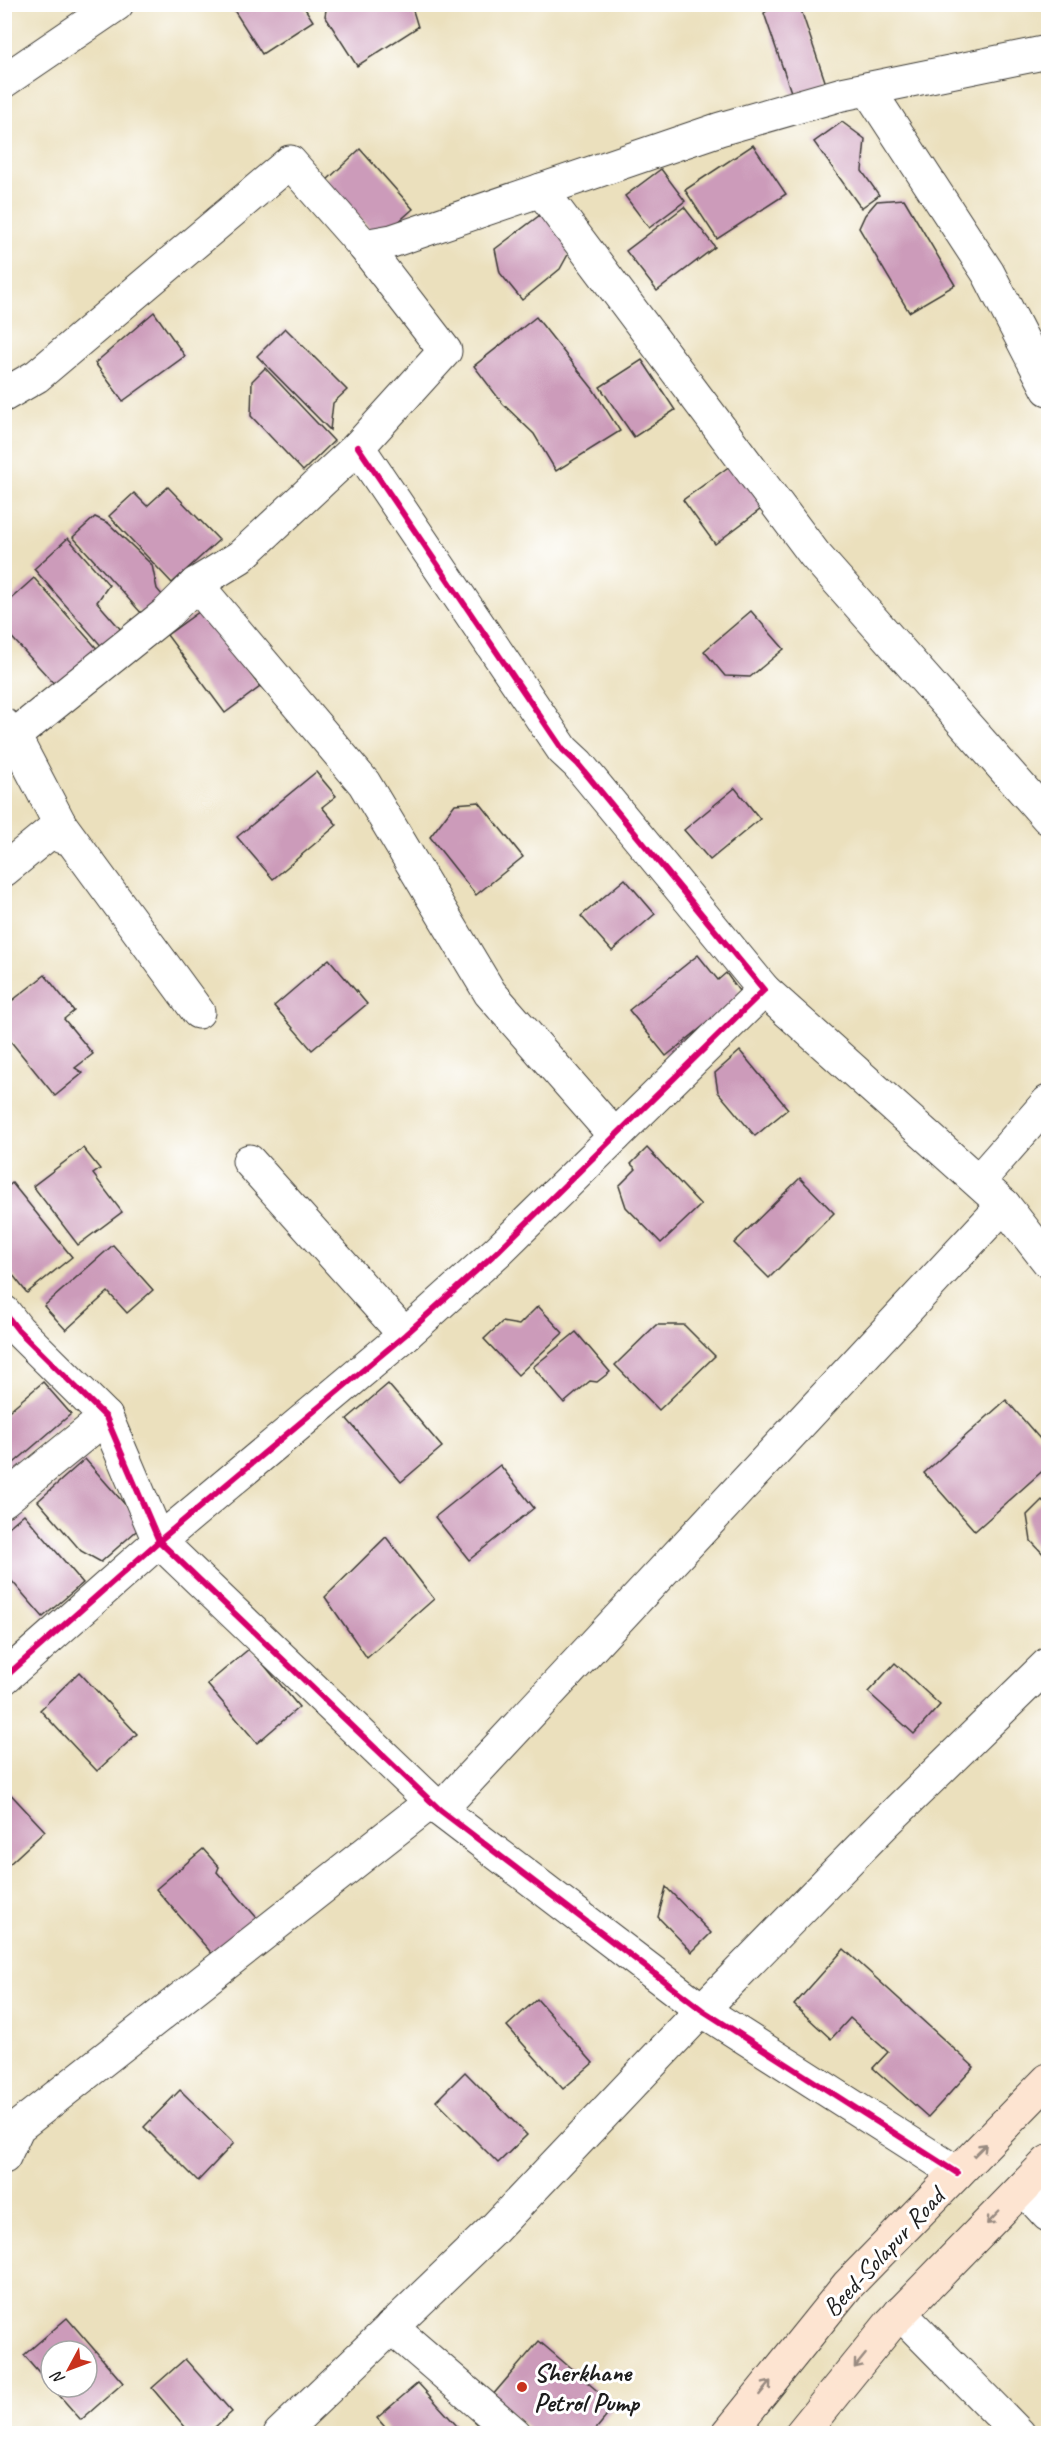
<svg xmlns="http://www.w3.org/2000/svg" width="1053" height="2438" font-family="Caveat,sans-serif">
	<rect width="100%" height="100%" fill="#fff"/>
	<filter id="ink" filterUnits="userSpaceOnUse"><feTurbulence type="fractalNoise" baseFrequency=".0167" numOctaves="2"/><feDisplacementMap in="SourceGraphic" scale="12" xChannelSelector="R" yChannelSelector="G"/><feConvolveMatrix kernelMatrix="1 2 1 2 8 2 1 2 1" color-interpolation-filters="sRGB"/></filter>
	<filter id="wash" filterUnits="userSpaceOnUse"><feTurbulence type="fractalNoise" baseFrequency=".008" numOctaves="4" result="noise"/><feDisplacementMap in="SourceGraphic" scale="24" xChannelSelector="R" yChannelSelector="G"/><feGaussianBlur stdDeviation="1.35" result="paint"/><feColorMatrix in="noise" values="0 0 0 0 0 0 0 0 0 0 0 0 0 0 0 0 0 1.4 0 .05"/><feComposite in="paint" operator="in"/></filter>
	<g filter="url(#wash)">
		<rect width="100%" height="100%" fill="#ebe0bd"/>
		<g id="blocks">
			<g fill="#cc9bba">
				<path d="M230,4h72l11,17 -51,33z"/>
				<path d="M327,4h84l7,23 -61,39 -32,-50z"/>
				<path d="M777,4h22l27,80 -34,11 -28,-82z"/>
				<path d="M842,122l23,17 -3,32 17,24 -18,13 -47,-66z"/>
				<path d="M753,145l33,49 -69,45 -32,-49z"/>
				<path d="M360,149l53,60 -34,30 -53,-58z"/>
				<path d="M661,169l24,32 -36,27 -24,-32z"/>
				<path d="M904,199l51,86 -46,27 -50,-84 6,-13 12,-14z"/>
				<path d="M684,207l31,40 -58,44 -31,-40z"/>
				<path d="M544,212l27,37 -11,20 -38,31 -22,-27 -5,-24z"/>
				<path d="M154,312l31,44 -62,45 -28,-38z"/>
				<path d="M536,317l57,72 27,42 -64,40 -22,-37 -31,-30 -29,-38z"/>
				<path d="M285,328l62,62 -14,13 -3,27 -73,-74z"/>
				<path d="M642,360l33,50 -41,27 -34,-50z"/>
				<path d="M265,368l69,73 -31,30 -52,-55 1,-35z"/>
				<path d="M734,463l31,43 -50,38 -32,-44z"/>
				<path d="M168,487l51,53 -47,43 -63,-67 25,-23 13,13z"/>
				<path d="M95,517l13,6 44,42 5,24 6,7 -20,19 -70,-78z"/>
				<path d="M68,538l41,47 -12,17 26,30 -19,17 -70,-80z"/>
				<path d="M34,578l67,75 -41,37 -56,-61v-24z"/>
				<path d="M203,609l57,78 -35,26 -58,-78z"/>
				<path d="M751,611l33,38 -34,28 -25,-1 -21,-25z"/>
				<path d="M316,772l20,24 -14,11 15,18 -64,54 -36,-42z"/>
				<path d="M735,788l25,31 -50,41 -26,-30z"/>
				<path d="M479,802l44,55 -47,38 -46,-58 25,-33z"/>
				<path d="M625,879l30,35 -43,37 -31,-35z"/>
				<path d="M698,955l20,25 8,-7 16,22 -76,61 -37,-46z"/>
				<path d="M329,959l38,45 -55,46 -38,-44z"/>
				<path d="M45,975l29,36 -10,8 29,35 -18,14 8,5 -28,23 -51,-63v-26z"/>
				<path d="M740,1051l48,58 -33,27 -37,-44 -3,-19z"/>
				<path d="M83,1148l17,21 -7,5 29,38 -44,33 -45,-59z"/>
				<path d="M647,1148l54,57 -40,38 -35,-36 -7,-21 17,-17 -5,-5z"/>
				<path d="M800,1178l34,35 -65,65 -35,-35z"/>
				<path d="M12,1183l60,74 -45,36 -22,-28v-76z"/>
				<path d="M113,1245l40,45 -26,23 -19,-21 -42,38 -22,-24z"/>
				<path d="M538,1306l25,27 -45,42 -34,-36 18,-17 17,3z"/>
				<path d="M656,1325h28l31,31 -56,54 -44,-45z"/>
				<path d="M576,1332l34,40 -13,10 -7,-1 -26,22 -31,-36z"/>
				<path d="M43,1382l28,32 -63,54 -4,-4v-49z"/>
				<path d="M388,1384l54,63 -41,35 -54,-63z"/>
				<path d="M1006,1400l42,48v18l-73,65 -51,-58z"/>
				<path d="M85,1459l58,66 -42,37 -20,-11 -43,-50z"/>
				<path d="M500,1465l34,43 -65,52 -34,-43z"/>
				<path d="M1042,1500l6,7v52l-17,-18 -4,-26z"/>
				<path d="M24,1514l59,69 -40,34 -39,-45v-41z"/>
				<path d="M386,1537l48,62 -67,59 -42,-61z"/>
				<path d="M250,1648l49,59 -42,36 -50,-59z"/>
				<path d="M895,1663l45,42 -26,29 -46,-42z"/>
				<path d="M79,1672l58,62 -40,37 -57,-61z"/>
				<path d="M4,1787l41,44 -41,38z"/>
				<path d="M203,1849l16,18 -2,5 40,46 -43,38 -58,-67z"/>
				<path d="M666,1887l45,46 -19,19 -34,-35z"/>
				<path d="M844,1949l130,118 -46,50 -55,-49 15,-16 -38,-34 -19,21 -37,-34z"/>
				<path d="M537,1999l56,64 -30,26 -56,-63z"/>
				<path d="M465,2072l62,63 -29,28 -62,-62z"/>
				<path d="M180,2090l54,53 -36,38 -54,-54z"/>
				<path d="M67,2318l56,65 -42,37 -29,-33h35v-36h-36v35l-27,-31z"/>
				<path d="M539,2341l76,65 -23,28h-57l-43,-38z"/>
				<path d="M185,2359l47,53 -25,22h-16l-39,-46z"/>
				<path d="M418,2383l40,44 -7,7h-60l-14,-16z"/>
			</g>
		</g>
	</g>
	<g filter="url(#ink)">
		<use href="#blocks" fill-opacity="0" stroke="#3b3934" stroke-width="1.5"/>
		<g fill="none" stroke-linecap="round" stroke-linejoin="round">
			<defs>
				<g id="street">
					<path d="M4,81l113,-77"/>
					<path d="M868,89l120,184 60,116"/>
					<path d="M541,190l274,365 233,263"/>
					<path d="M364,246l28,-5 328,-112 122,-35 206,-42"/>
					<path d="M4,395l33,-19 253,-214 74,84 81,105 -87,96 -118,110 -44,27 -29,29 -153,123"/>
					<path d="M196,584l168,199 126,210 125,143"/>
					<path d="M4,725l10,11 46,88 -56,46"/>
					<path d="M62,837l-2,-13 138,188"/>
					<path d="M764,990l240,215 44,56"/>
					<path d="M249,1161l156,174"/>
					<path d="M976,1179l7,-3 65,-74"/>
					<path d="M4,1312l14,18 88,87 53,124 281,269 262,200 255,163"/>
					<path d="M4,1500l102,-83"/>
					<path d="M4,1678l155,-137 246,-206 93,-84 266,-261 -186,-226 -15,-14 -205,-303"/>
					<path d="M440,1810l564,-605"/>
					<path d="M4,2157l14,-30 413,-325"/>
					<path d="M1023,2188l25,27"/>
					<path d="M900,2313l119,121"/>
					<path d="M391,2327l124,107"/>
					<path d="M280,2434l215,-206 207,-218 184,-188 162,-158"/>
				</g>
				<g id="secondary">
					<path d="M728,2434l120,-149 200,-205"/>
					<path d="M801,2434l90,-111 157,-161"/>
				</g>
			</defs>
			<use href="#street" stroke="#3b3934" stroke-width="35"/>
			<use href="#secondary" stroke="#3b3934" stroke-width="35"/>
			<use href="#street" stroke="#fff" stroke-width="33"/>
			<use href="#secondary" stroke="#fde4d1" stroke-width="33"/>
			<defs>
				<g id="cycleway">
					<path d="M4,1312l14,18 88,87 53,124 281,269 262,200 255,163"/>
					<path d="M4,1678l155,-137 246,-206 93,-84 266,-261 -186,-226 -15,-14 -205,-303"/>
				</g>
			</defs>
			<use href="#cycleway" stroke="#fff" stroke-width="10"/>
			<use href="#cycleway" stroke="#d6006c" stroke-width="6"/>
		</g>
		<defs><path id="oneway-shaft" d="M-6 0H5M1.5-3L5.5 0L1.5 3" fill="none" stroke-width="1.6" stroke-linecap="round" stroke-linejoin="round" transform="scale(1.5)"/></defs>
		<g stroke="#988a80">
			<use href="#oneway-shaft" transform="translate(980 2150) rotate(-45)"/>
			<use href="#oneway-shaft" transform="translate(993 2218) rotate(134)"/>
			<use href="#oneway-shaft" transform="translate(860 2361) rotate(129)"/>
			<use href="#oneway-shaft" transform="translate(765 2388) rotate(-51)"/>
		</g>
	</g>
	<circle fill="#c8321e" stroke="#fff" stroke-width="2" cx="522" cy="2387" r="6"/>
	<g text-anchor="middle" stroke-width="6" stroke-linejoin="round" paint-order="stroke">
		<g font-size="26" fill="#1c1c1c" stroke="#fff">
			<text transform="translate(883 2252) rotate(-47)" y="9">Beed-Solapur Road</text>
		</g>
		<g font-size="26" font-weight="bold" fill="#1c1c1c" stroke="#fff" text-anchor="start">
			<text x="534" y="2381">Sherkhane<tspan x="534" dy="30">Petrol Pump</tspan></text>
		</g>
	</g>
	<rect width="1053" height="2438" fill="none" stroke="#fff" stroke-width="24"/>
	<g transform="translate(69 2369) rotate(229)"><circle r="28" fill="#ffffff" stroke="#a4a4a4" stroke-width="1.5"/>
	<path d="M0-4.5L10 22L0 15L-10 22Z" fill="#c8321e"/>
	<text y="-9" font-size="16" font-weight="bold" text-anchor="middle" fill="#1c1c1c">N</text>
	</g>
</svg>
